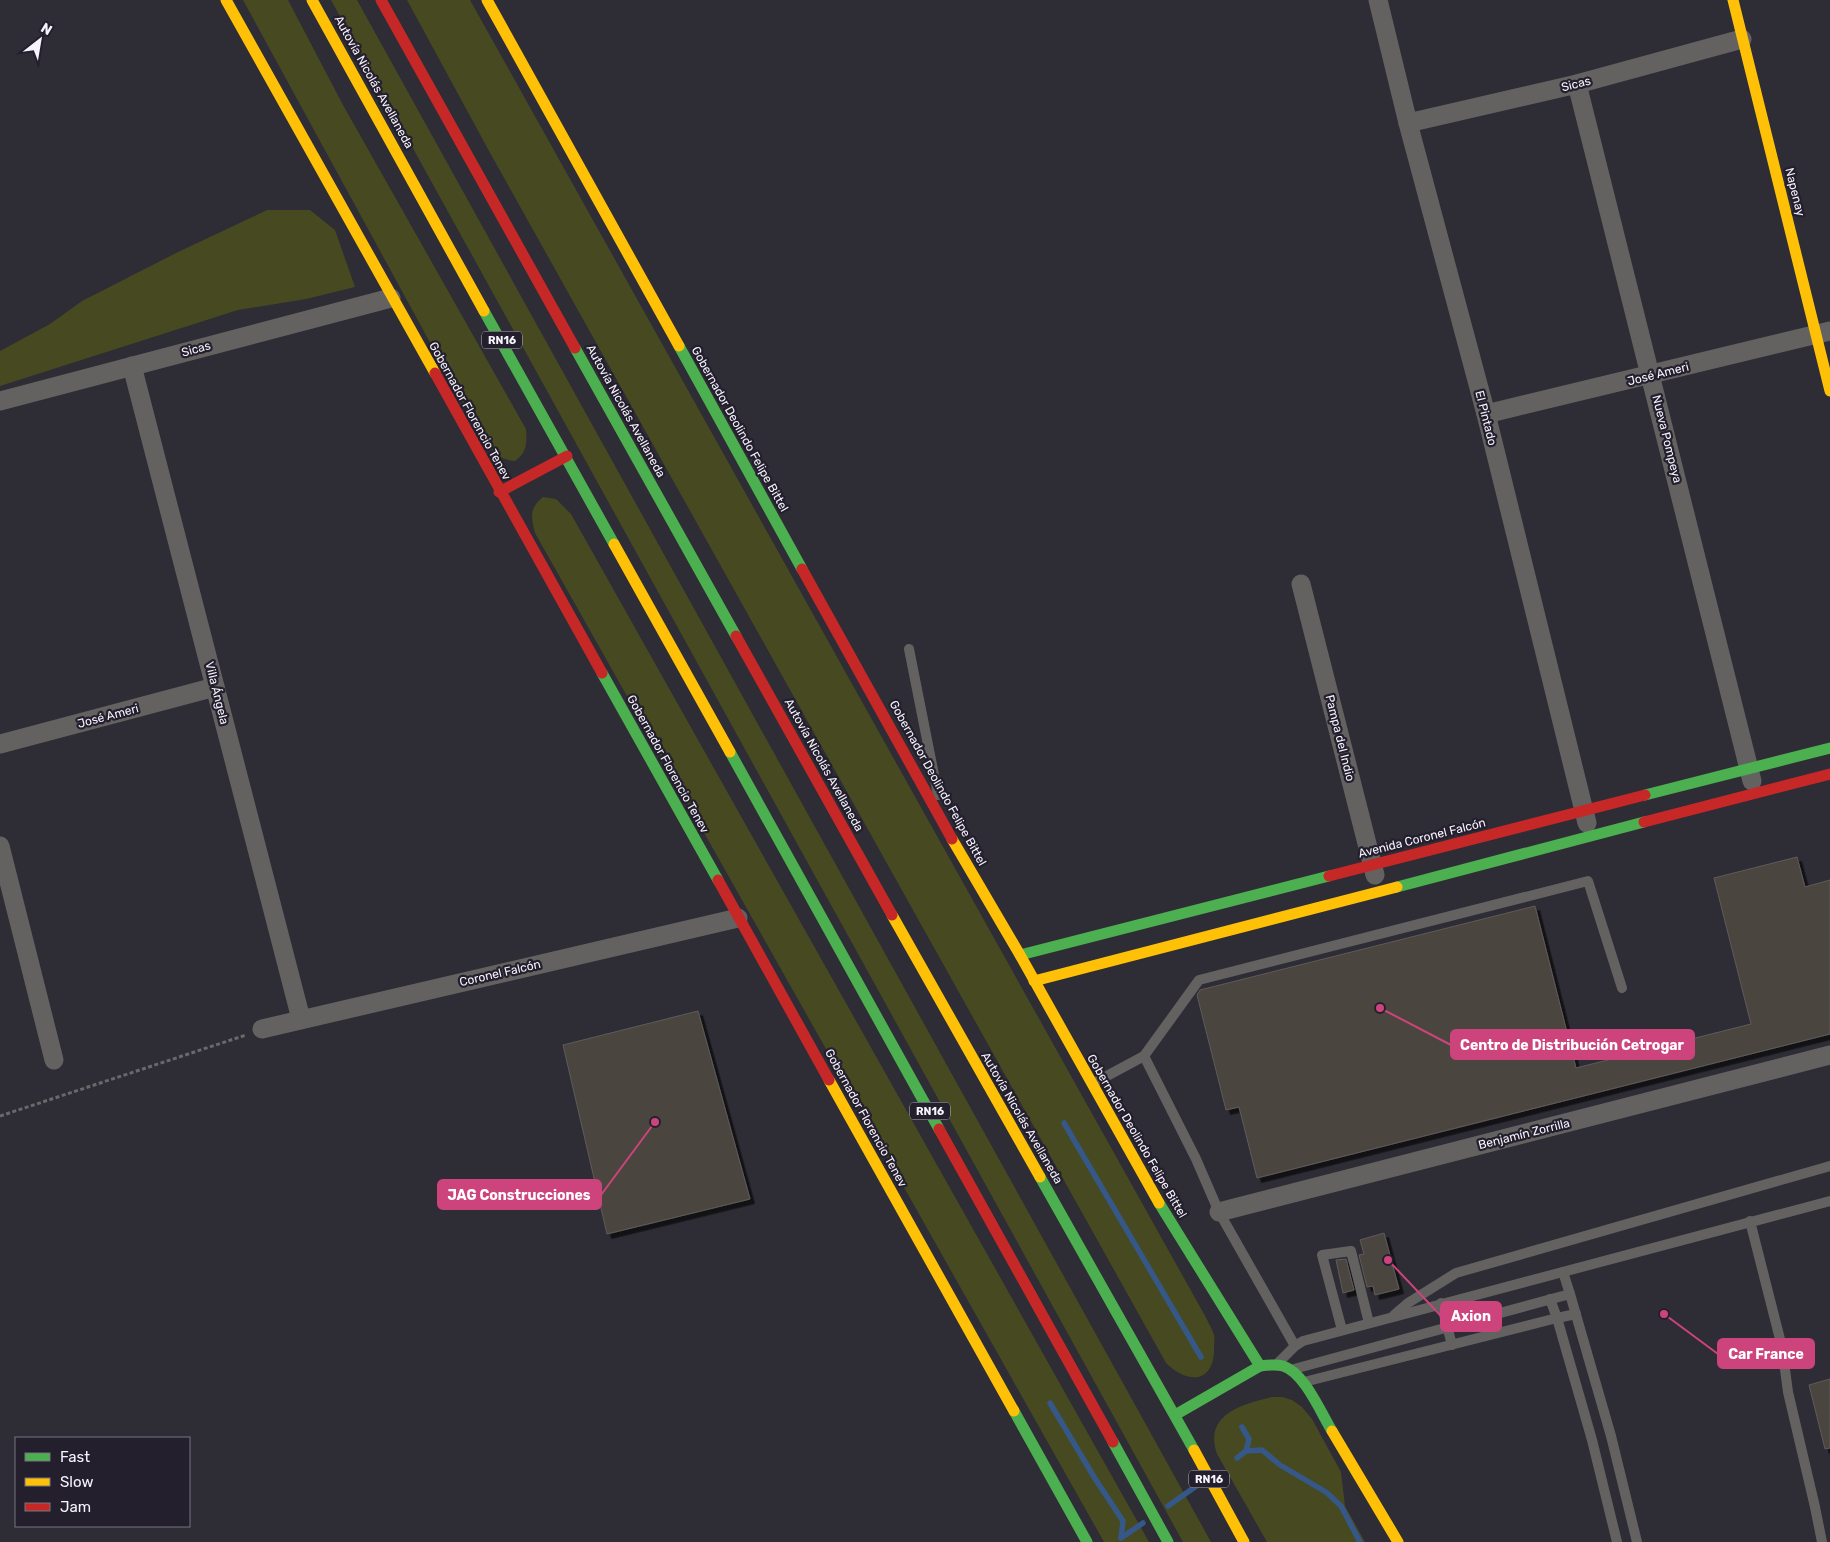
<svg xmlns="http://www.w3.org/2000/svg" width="1830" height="1542" font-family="Rubik,sans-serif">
	<defs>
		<filter id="shadow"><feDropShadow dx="4.5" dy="4.5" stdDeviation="0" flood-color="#0009"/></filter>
	</defs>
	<rect width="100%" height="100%" fill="#2e2c34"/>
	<g fill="#474921">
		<path d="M243,0h45l55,105 183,324c1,14 1,24 -11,32 -22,-1 -30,-21 -41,-38z"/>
		<path d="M331,0h26l854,1542h-28z"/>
		<path d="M407,0h63l734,1314c3,6 8,14 10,21 1,4 0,8 0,12 1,36 -26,38 -48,16l-677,-1212z"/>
		<path d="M267,210h43l25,20 20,57 -49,12 -68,11 -238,76v-35l50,-27 32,-23 94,-48z"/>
		<path d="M543,497l13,2 15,15 578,1028h-45l-569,-1009c-4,-16 -6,-25 8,-36z"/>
		<path d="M1272,1397h10l10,3 10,7 10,12 29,53 4,34 20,36h-98l-50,-88c-14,-39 25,-50 55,-57z"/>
	</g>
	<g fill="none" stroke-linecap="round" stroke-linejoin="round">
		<g stroke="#365889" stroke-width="5.5">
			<path d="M1064,1123l137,234"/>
			<path d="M1050,1403l44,74 29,44 -2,17"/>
			<path d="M1242,1427l7,12 -3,12"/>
			<path d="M1237,1458l9,-7 16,-1 18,15 46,27 15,14 19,36"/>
			<path d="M1168,1506l34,-24"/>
			<path d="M1121,1538l22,-15"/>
		</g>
	</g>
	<g fill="#4b4440" stroke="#5f5b5c" filter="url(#shadow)">
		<path d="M1797,857l8,30 25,-7v154l-573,144 -18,-71 -13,3 -29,-115 3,-5 335,-84 41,162 175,-44 -37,-146z"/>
		<path d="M698,1011l52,188 -143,35 -44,-189z"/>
		<path d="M1384,1233l15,56 -24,6 -2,-9 -6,1 -8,-32 5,-1 -4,-14z"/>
		<path d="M1346,1259l8,31 -11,3 -7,-33z"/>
		<path d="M1830,1379v69l-5,1 -16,-64z"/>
	</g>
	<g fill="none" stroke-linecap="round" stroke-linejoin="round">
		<path stroke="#69686a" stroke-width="3" stroke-dasharray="4 2.5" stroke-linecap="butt" d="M0,1116l246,-81"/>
		<g stroke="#636261" stroke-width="10">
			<path d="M909,649l29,146"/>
			<path d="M1144,1056l52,103 23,53 76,134"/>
			<path d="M1092,1084l52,-28 55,-76 389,-99 34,107"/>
			<path d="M1750,1221l32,126 6,45 27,115 7,35"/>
			<path d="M1563,1272l7,22"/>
			<path d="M1550,1299l7,19 19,-4"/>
			<path d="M1441,1303l11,42"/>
			<path d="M1394,1315l14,-12 48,-30 374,-107"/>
			<path d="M1342,1330l-20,-75 29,-4 18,72"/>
			<path d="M1278,1363l17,-17 8,-5 527,-140"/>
			<path d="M1294,1369l276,-75 41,142 26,106"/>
			<path d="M1304,1382l253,-64 35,122 25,102"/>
		</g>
		<g stroke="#636261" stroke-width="19">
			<path d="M1378,0l30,123 78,291 101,409"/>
			<path d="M1577,84l175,697"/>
			<path d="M1408,123l169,-39 165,-45"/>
			<path d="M132,366l169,653"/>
			<path d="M0,401l391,-103"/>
			<path d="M1486,414l344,-83"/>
			<path d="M1301,584l74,291"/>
			<path d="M0,744l215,-57"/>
			<path d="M0,846l54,214"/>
			<path d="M262,1029l476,-111"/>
			<path d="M1219,1212l611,-157"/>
		</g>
		<g stroke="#4caf50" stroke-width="11">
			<path d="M484,311l130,233"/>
			<path d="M679,346l123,223"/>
			<path d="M575,348l161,288"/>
			<path d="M602,673l116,207"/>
			<path d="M730,752l209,377"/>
			<path d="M1645,795l185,-47"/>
			<path d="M1397,887l247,-65"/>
			<path d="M1020,955l309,-79"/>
			<path d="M1040,1177l154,273"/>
			<path d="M1159,1203l101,163c8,-1 16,-2 23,0 21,6 38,47 49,65"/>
			<path d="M1014,1411l73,131"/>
			<path d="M1175,1415l85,-49"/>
			<path d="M1113,1442l55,100"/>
		</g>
		<g stroke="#ffc107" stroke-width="11">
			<path d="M226,0l209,373"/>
			<path d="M312,0l172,311"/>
			<path d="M487,0l192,346"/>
			<path d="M1733,0l97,391"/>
			<path d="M614,544l116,208"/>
			<path d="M952,839l68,116 139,248"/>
			<path d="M892,915l148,262"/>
			<path d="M1034,981l363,-94"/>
			<path d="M829,1080l185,331"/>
			<path d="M1332,1431l66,111"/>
			<path d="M1194,1450l50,92"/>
		</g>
		<g stroke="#c62828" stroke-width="11">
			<path d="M381,0l194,348"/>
			<path d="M435,373l167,300"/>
			<path d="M499,492l68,-36"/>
			<path d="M802,569l150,270"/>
			<path d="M736,636l156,279"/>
			<path d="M1644,822l186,-48"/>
			<path d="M1329,876l316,-81"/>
			<path d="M718,880l111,200"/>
			<path d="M939,1129l174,313"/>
		</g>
	</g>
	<g text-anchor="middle" stroke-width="4.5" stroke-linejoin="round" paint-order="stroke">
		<g fill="#231f2d" stroke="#b7b3bf" stroke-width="1">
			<rect x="482" y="331.5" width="40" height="17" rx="4"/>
			<rect x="910" y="1102.5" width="40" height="17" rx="4"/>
			<rect x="1189" y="1470.5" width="40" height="17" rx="4"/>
		</g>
		<g font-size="11" font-weight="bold" fill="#f6f3fd">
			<text x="502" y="344">RN16</text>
			<text x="930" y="1115">RN16</text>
			<text x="1209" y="1483">RN16</text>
		</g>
		<g font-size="12" fill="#f6f3fd" stroke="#231f2d">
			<text transform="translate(374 82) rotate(61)" y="4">Autovía Nicolás Avellaneda</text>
			<text transform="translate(1576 84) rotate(-14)" y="4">Sicas</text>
			<text transform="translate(1795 192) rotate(76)" y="4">Napenay</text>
			<text transform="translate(196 349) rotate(-15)" y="4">Sicas</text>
			<text transform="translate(1658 374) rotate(-14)" y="4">José Ameri</text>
			<text transform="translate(470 411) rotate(61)" y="4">Gobernador Florencio Tenev</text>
			<text transform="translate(626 411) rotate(61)" y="4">Autovía Nicolás Avellaneda</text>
			<text transform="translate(1486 418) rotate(76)" y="4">El Pintado</text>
			<text transform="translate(740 429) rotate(61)" y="4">Gobernador Deolindo Felipe Bittel</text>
			<text transform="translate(1667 439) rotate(76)" y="4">Nueva Pompeya</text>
			<text transform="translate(217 693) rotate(76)" y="4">Villa Ángela</text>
			<text transform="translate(108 716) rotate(-15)" y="4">José Ameri</text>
			<text transform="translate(1340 738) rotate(76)" y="4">Pampa del Indio</text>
			<text transform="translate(668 764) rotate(61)" y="4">Gobernador Florencio Tenev</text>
			<text transform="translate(824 765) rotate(61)" y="4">Autovía Nicolás Avellaneda</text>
			<text transform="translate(938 783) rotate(61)" y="4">Gobernador Deolindo Felipe Bittel</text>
			<text transform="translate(1422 838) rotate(-14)" y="4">Avenida Coronel Falcón</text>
			<text transform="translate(500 973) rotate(-13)" y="4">Coronel Falcón</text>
			<text transform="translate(866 1118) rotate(61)" y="4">Gobernador Florencio Tenev</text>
			<text transform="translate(1022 1118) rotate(60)" y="4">Autovía Nicolás Avellaneda</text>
			<text transform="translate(1524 1134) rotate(-14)" y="4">Benjamín Zorrilla</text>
			<text transform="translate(1137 1136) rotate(60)" y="4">Gobernador Deolindo Felipe Bittel</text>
		</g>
	</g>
	<path fill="none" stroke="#cc447b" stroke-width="2" d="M1380 1008L1451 1045M655 1122L601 1195M1388 1260L1441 1316M1664 1314L1718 1354"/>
	<g fill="#cc447b" stroke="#231f2d" stroke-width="2">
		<circle cx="1380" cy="1008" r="5"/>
		<circle cx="655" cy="1122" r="5"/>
		<circle cx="1388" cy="1260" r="5"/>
		<circle cx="1664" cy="1314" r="5"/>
	</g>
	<g fill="#cc447b" stroke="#cc447b" stroke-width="2">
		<rect x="1451" y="1030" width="243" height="29" rx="5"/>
		<rect x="438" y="1180" width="163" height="29" rx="5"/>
		<rect x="1441" y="1302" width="60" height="29" rx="5"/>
		<rect x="1718" y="1339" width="96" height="29" rx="5"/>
	</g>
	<g font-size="14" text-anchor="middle" font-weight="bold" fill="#fff">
		<text x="1572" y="1050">Centro de Distribución Cetrogar</text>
		<text x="519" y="1200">JAG Construcciones</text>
		<text x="1471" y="1321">Axion</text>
		<text x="1766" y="1359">Car France</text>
	</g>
	<rect x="15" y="1437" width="175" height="90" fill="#231f2d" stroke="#777480"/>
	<rect x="25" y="1453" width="25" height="8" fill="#4caf50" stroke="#777480"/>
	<text x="60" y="1462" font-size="15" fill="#f6f3fd">Fast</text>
	<rect x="25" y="1478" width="25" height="8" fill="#ffc107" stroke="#777480"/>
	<text x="60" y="1487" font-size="15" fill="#f6f3fd">Slow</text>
	<rect x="25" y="1503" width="25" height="8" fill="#c62828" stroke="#777480"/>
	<text x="60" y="1512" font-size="15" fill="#f6f3fd">Jam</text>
	<g transform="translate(40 40) rotate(31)" stroke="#231f2d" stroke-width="4" paint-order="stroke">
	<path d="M0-4L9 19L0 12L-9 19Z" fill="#f6f3fd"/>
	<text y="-8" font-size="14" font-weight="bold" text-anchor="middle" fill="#f6f3fd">N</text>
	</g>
</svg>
